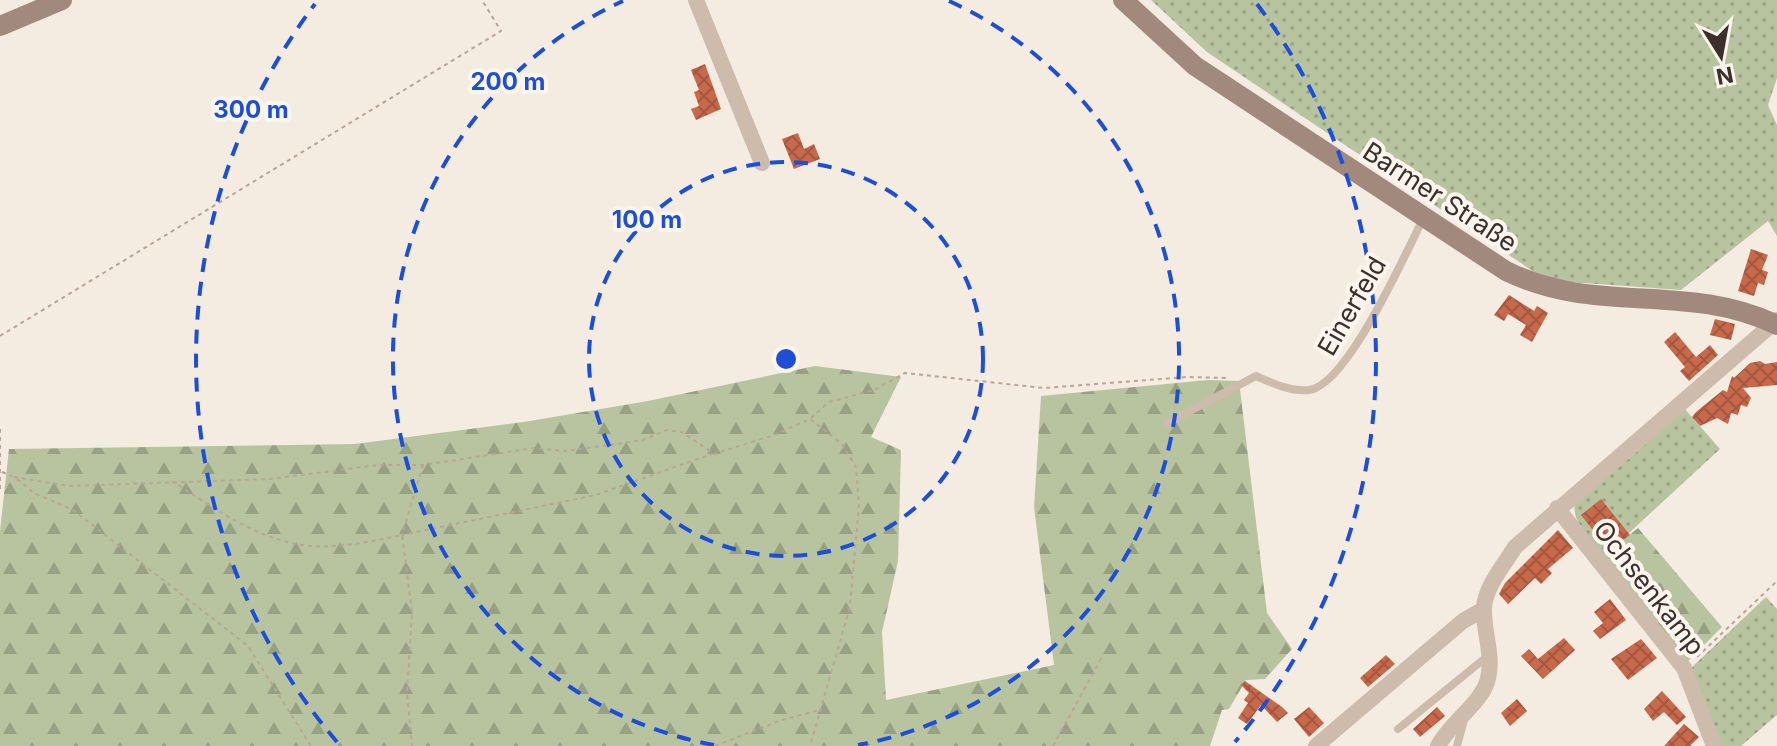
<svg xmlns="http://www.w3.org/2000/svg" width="1777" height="746" font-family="Inter,sans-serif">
	<defs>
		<pattern id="grass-dots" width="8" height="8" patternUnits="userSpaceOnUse" patternTransform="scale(2)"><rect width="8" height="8" fill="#b8c4a0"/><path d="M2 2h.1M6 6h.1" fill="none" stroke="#97a083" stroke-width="1.8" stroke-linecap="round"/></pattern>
		<pattern id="forest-firs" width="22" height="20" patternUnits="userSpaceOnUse" patternTransform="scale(2)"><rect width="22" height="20" fill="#b8c4a0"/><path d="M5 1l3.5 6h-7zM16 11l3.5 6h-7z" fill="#97a083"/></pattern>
		<pattern id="building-cross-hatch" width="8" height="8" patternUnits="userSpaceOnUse" patternTransform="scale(2)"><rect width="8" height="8" fill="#c8694b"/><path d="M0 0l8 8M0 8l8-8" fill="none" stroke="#a4573f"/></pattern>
	</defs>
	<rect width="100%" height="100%" fill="#f4ebe1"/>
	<g fill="url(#grass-dots)">
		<path d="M1151,0h626v78l-9,27 9,20v111l-9,-15 -87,69 -125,-9 -22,-9 -327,-220z"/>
		<path d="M1684,408l36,41 -116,107c-13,-16 -33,-33 -29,-54z"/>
		<path d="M1766,597l11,12v106l-36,31h-19l-32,-77z"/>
	</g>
	<g fill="url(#forest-firs)">
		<path d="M815,366l86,11 -30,60 30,13 -3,111 -16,71 4,68 168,-35 -20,-158 7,-111 167,-16 31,1 28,232 25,36 -27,30 -19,1 -17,29 -7,1 -12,36h-1210v-215l9,-82 346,-5 175,-23 118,-20z"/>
		<path d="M1638,528l84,99 -35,35 -83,-106z"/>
	</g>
	<g fill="url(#building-cross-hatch)">
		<path d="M705,64l16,45 -25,11 -5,-11 8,-3 -5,-14 5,-2 -8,-20z"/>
		<path d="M798,133l6,16 10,-5 6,15 -26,10 -12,-30z"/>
		<path d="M1751,249l17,6 -6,15 6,2 -4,13 -6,-2 -4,13 -16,-5z"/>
		<path d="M1509,295l25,16 3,-5 11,7 -16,29 -12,-7 6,-10 -18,-11 -4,7 -10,-6z"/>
		<path d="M1715,319l20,5 -4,16 -21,-5z"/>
		<path d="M1675,332l21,25 14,-12 8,10 -29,26 -9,-10 5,-4 -21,-25z"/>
		<path d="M1760,361l5,3 12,-2v23l-34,3 8,10 -4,9 -6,-2 -3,10 -7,-2 -3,11 -11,-6 -17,8 -8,-9 4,-5 27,-22 4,2 5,-16 2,2 16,-15z"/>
		<path d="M1601,499l29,36 -21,16 -28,-36z"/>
		<path d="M1558,530l15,18 -25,21 4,4 -11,11 -6,-6 -27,26 -9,-10 6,-11z"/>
		<path d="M1610,599l16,21 -26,19 -7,-8 10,-8 -9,-11z"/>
		<path d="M1564,638l11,12 -32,29 -22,-23 8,-7 9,10z"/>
		<path d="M1641,639l16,19 -29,22 -17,-21z"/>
		<path d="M1386,655l9,9 -27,23 -8,-9z"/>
		<path d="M1245,681l37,26 6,6 -11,9 -16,-17 -14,19 -9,-6 10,-15 -4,-3 5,-7 -8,-8z"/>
		<path d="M1662,691l24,26 -9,8 -13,-13 -11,9 -9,-12z"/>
		<path d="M1517,699l10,12 -17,15 -9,-13z"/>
		<path d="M1309,707l15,16 -15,14 -15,-18z"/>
		<path d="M1437,707l8,9 -25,21 -7,-8z"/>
		<path d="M1684,724l15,13 -9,9h-26z"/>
	</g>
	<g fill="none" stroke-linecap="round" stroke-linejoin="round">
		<g stroke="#b9a596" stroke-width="2" stroke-dasharray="4 4" stroke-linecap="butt">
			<path d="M0,336l501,-305 -19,-31"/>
			<path d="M811,418l18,-16 45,-12 31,-17 139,15 143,-11 40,1"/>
			<path d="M0,429v60"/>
			<path d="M423,465l-21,70 194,-40 116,-41"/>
			<path d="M2,472l10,4"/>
			<path d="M14,477l55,9 201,-7 108,-14h45l111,-17 31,3 45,-6 33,-5 24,-10 15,2 32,22 60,-19 36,-16 32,25 14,23 3,37 -9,103 -40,139"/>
			<path d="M17,479l17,14 39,17 175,136 63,100"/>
			<path d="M172,481c42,27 88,61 139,65 30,2 62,-5 91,-11l10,77 -5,82 5,52"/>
			<path d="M1697,657l80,-76"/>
			<path d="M715,746l64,-25 40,-11"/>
			<path d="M1053,746l50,-91"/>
		</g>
		<g stroke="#cdbbac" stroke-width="8">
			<path d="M1167,423l89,-47c16,7 35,16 53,14 38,-4 96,-136 114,-171"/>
			<path d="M1398,729l91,-74"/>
			<path d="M1457,746l7,-26"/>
		</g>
		<g stroke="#cdbbac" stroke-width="16">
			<path d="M696,0l66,163"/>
			<path d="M1557,508l127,160 30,78"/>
			<path d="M1316,746l147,-125 21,-12"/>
			<path d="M1438,746c12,-23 42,-42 49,-64 8,-25 -4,-49 -3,-74 1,-21 20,-43 31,-61l262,-227"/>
		</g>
		<g stroke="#a18a7d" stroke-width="20">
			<path d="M1123,0l72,66 311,205c92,45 179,10 271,54"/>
			<path d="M0,26l62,-26"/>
		</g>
	</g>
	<g fill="none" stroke="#1d4ed8" stroke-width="4" stroke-dasharray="14 10">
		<circle cx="786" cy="359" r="197"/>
		<path d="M714 745A393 393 0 0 1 623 1M949 1A393 393 0 0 1 858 745"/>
		<path d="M337 742A590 590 0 0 1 315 4M1257 4A590 590 0 0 1 1235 742"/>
	</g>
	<g text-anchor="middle" stroke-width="8" stroke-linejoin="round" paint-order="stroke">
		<g font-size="26" fill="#3b302b" stroke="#fbf5ee">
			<text transform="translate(1440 197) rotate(33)" y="9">Barmer Straße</text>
			<text transform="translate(1352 306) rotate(-60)" y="9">Einerfeld</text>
			<text transform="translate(1649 588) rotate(52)" y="9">Ochsenkamp</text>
		</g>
	</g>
	<circle cx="786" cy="359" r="12" fill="#1d4ed8" stroke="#fbf5ee" stroke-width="4"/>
	<g font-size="24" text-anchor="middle" font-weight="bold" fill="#1d4ed8" stroke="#fbf5ee" stroke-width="8" stroke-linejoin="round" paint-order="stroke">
		<text x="508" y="90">200 m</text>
		<text x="251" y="118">300 m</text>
		<text x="647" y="228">100 m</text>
	</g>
	<g transform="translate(1721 56) rotate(169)" stroke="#fbf5ee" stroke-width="6" paint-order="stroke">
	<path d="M0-6L14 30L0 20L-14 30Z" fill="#3b302b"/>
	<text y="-12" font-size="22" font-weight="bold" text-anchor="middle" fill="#3b302b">N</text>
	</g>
</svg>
